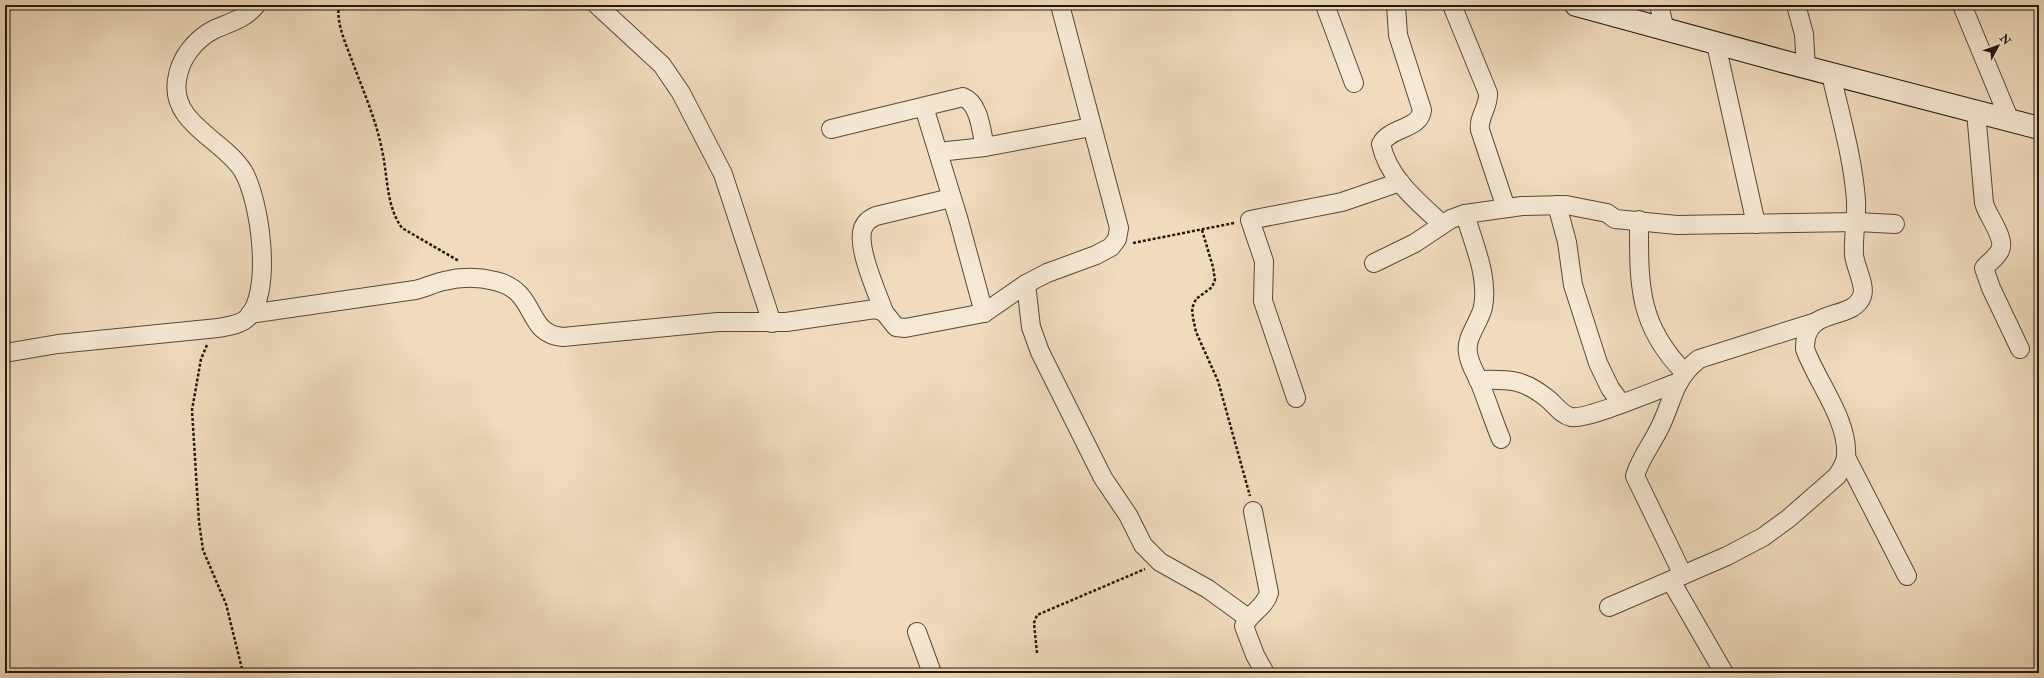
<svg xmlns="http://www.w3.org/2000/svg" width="2044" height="678" font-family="'IM FELL Double Pica',serif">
	<rect width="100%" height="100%" fill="#f0dcbd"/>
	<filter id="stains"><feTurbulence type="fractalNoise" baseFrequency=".005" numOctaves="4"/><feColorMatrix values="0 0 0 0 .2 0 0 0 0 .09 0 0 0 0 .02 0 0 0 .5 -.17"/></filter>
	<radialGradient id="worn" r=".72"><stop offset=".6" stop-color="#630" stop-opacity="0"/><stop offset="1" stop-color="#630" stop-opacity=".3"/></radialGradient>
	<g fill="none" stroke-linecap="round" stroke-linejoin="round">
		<defs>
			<g id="street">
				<path d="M597,5l65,60 19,28 42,81 49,149"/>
				<path d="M1325,5l29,78"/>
				<path d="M1396,5l2,30 24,75c-2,20 -31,16 -41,34 7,34 37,58 61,80"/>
				<path d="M1452,5l36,88c1,14 -10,24 -8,37l26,78"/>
				<path d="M1659,5l6,25"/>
				<path d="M1796,5l8,29 2,34"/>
				<path d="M1962,5l48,116"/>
				<path d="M1716,44l40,180"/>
				<path d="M924,107l35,114 25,92"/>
				<path d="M1976,112l8,91c3,13 24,37 15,49 -4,7 -10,10 -15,16l7,20 29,61"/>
				<path d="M831,129l132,-32c17,7 18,34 22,50"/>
				<path d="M938,152l47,-5 106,-20"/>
				<path d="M1557,205l10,37 6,43 25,78 12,25 11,15"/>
				<path d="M1465,214c8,29 24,62 18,93 -3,15 -18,30 -15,46 1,10 7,19 11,28 8,19 14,39 22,58"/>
				<path d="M1639,220c0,63 -2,104 45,152"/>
				<path d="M1374,263l41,-20 36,-24 14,-5 57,-8 44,-1 41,8 8,6 62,6 180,-3 38,2"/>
				<path d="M1026,284l5,43 9,25 63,126 25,37 15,30 17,17 48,27 40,29"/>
				<path d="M884,312c-7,-20 -28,-65 -21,-84 3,-7 7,-9 13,-12l75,-18"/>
				<path d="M250,314c55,-8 110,-16 165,-24 10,-2 19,-7 29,-9 16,-4 35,-4 51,0 44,10 29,53 68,56l155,-15h68l89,-13 9,3 12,15 9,1 79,-15 42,-29 21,-11 49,-18 15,-8 6,-8 2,-11 -59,-223"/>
				<path d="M5,353l53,-9 160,-16c9,-2 21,-3 28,-9 28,-23 14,-120 -3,-148 -19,-31 -73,-48 -66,-91 3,-22 18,-41 38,-51 16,-7 30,-10 41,-24"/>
				<path d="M1478,380c32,-1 46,-1 71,20 7,6 13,15 22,17 16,3 88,-28 108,-35"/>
				<path d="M1296,398l-33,-97 1,-40 -14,-41 92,-18 58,-20"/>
				<path d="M1846,457l61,119"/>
				<path d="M1253,511l16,82c-5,16 -18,18 -25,33l11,29 10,18"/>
				<path d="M1683,575l-48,-99c5,-18 17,-32 25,-49 13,-26 13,-48 39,-68l117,-37"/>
				<path d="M1671,581l53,92"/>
				<path d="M1609,607l118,-51 36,-19 26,-19 48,-42c4,-6 8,-12 9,-19 3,-36 -29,-75 -41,-108 -1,-45 47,-26 57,-53 4,-10 -7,-30 -8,-41 -1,-19 3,-37 2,-55 -3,-42 -16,-85 -25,-126"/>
				<path d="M917,632l15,41"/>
			</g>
			<path id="secondary" d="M1576,5l202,55 261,68"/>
		</defs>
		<use href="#street" stroke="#554a3a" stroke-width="20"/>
		<use href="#secondary" stroke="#21190f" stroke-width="24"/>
		<g stroke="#21190f" stroke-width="2.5" stroke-dasharray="3 2" stroke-linecap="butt">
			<path d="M339,5c-3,17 6,37 12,53 11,30 25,61 31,92 6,27 4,56 20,78l57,33"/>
			<path d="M1202,230l11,37 2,13 -3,7 -16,12 -4,9 1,10 3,14 22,49 32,115"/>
			<path d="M1133,243l101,-20"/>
			<path d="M207,345l-6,14 -9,51 7,112 4,28 23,54 17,69"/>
			<path d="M1037,653l-3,-30 3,-8 108,-46"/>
		</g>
		<use href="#street" stroke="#f5e8d4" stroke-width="18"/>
		<use href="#secondary" stroke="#f5e8d4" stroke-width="22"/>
	</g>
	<rect width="2044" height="678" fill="none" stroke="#f0dcbd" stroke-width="20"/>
	<rect x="6" y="6" width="2032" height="666" fill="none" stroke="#21190f" stroke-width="2"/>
	<rect x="10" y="10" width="2024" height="658" fill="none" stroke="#21190f"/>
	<g transform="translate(1998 46) rotate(49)" stroke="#f5e8d4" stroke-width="3" paint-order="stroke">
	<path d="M0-3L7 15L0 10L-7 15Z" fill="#21190f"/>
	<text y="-6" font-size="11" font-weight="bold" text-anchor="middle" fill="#21190f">N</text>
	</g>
	<rect width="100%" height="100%" filter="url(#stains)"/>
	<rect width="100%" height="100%" fill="url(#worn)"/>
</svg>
